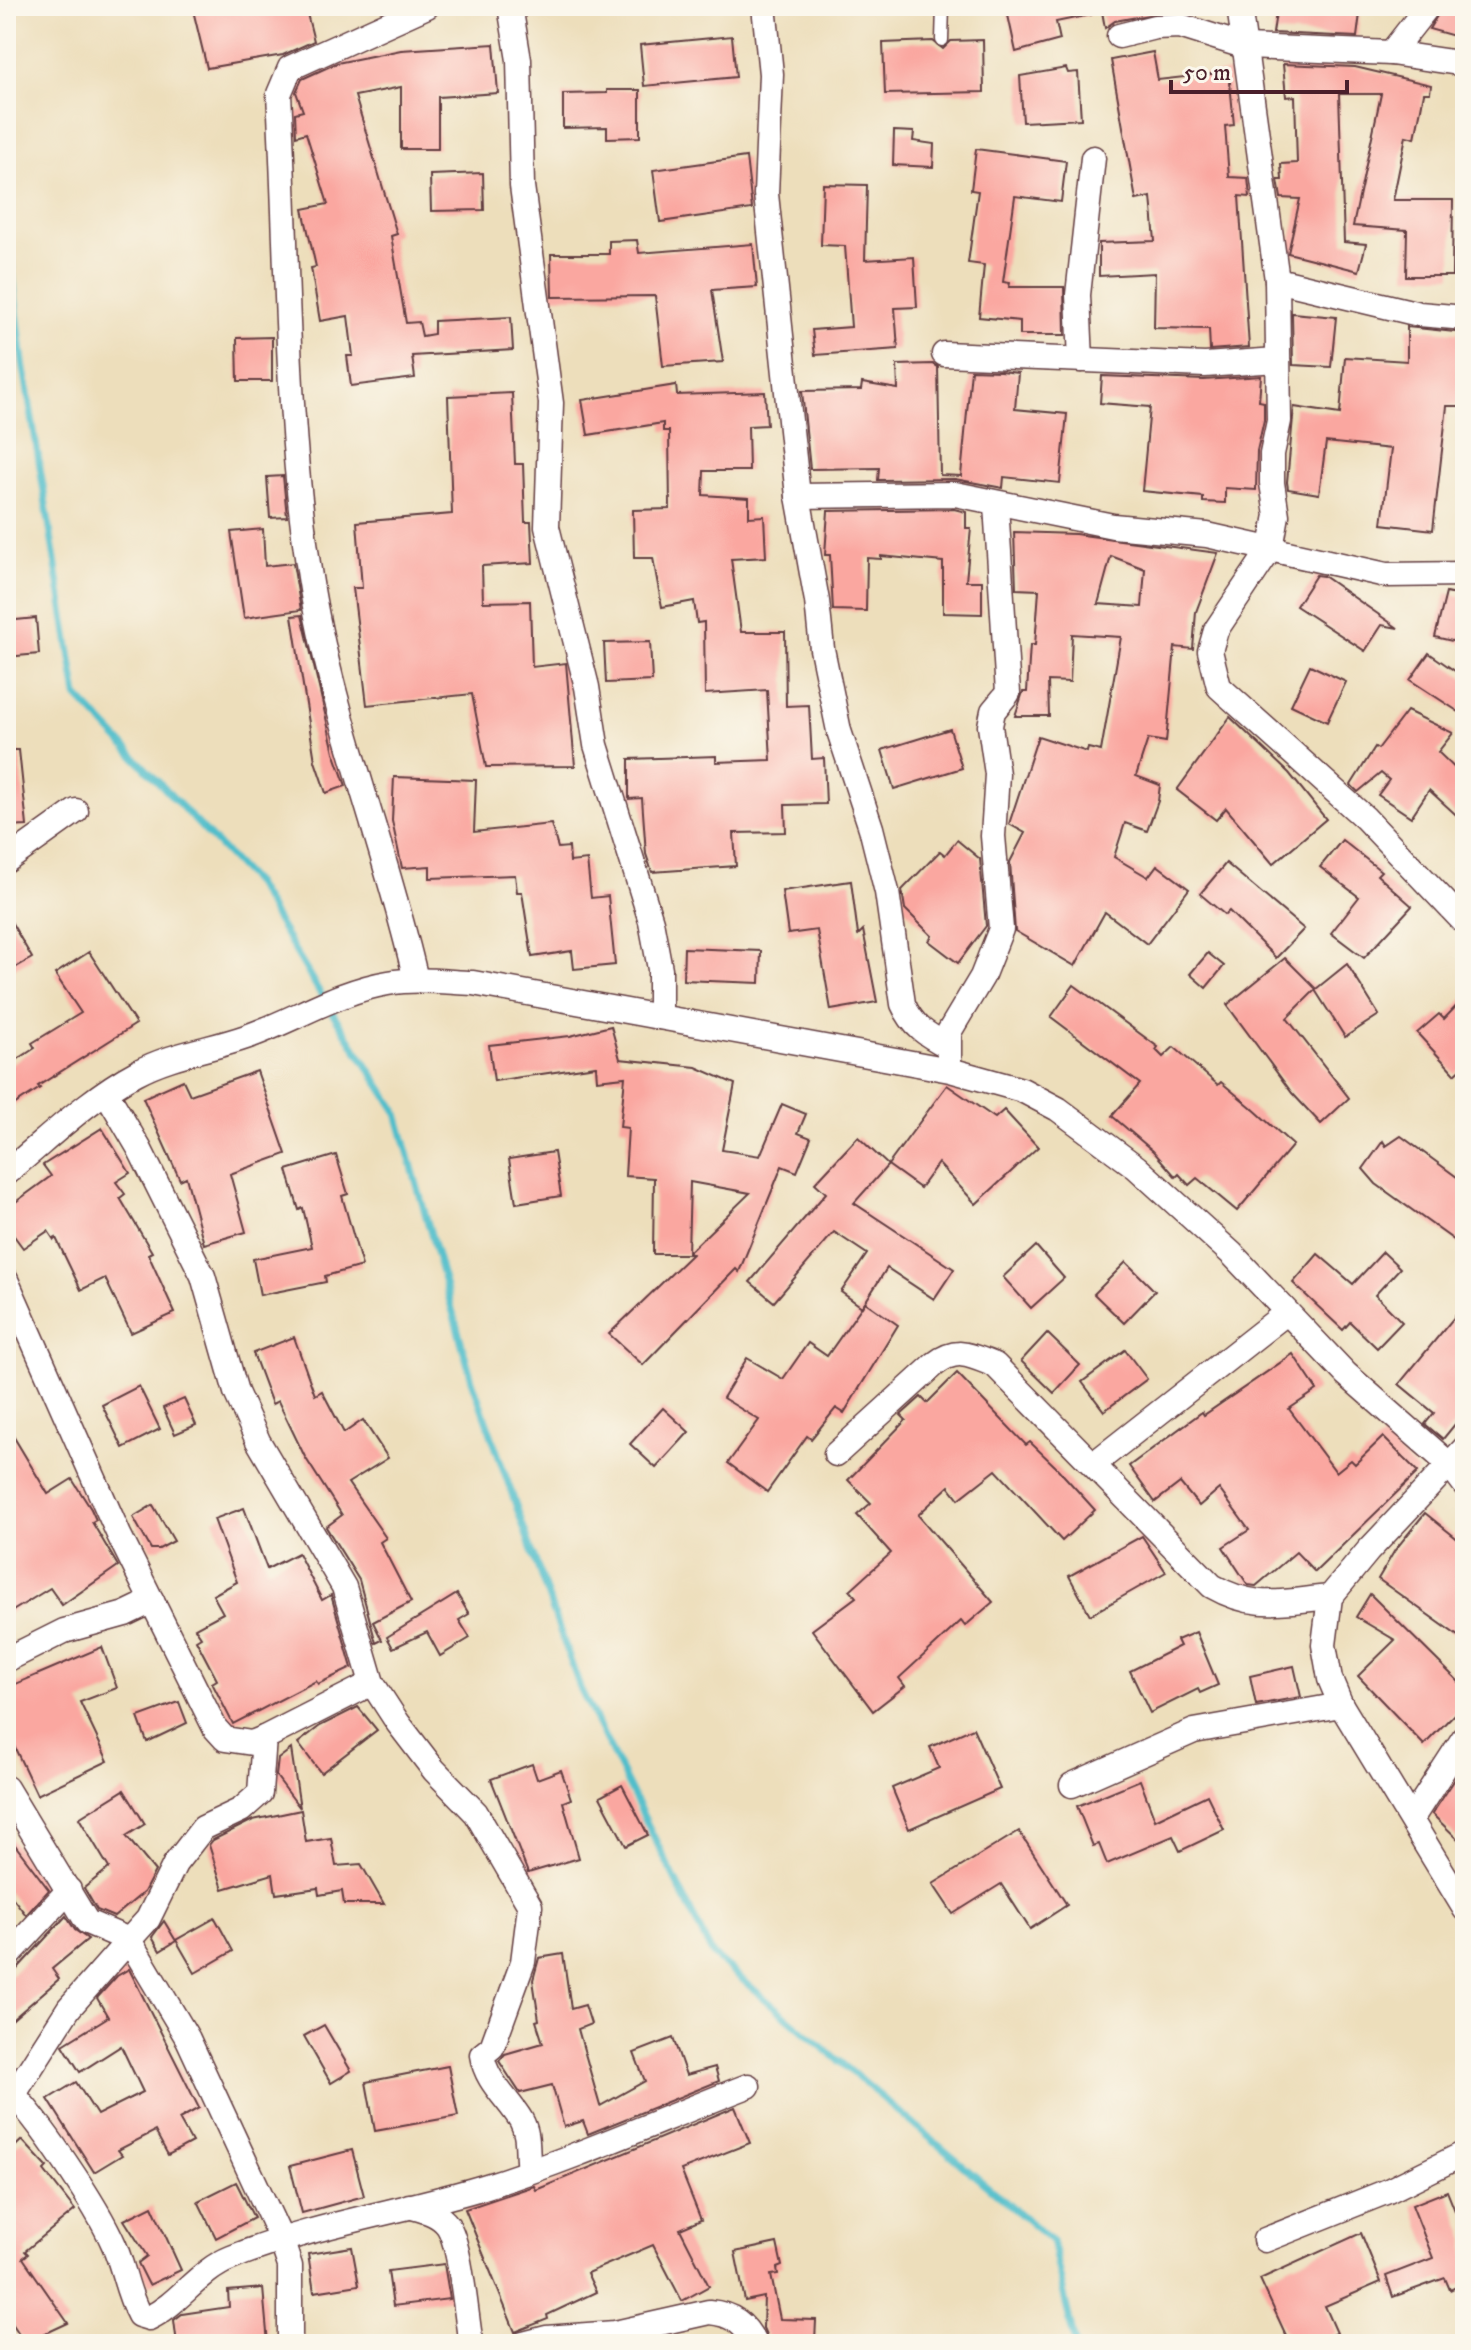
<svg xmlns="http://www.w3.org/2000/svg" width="1471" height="2350" font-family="'IM FELL DW Pica',serif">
	<rect width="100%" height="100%" fill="#fbf7ec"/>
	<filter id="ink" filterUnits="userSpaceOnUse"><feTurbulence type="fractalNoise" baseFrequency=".0125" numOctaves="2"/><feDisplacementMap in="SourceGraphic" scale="16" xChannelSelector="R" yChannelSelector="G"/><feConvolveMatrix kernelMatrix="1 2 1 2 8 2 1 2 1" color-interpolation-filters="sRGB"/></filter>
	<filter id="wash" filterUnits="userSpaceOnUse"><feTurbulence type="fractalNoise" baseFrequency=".006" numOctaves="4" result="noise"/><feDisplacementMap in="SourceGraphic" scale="32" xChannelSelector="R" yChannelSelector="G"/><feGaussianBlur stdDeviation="1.8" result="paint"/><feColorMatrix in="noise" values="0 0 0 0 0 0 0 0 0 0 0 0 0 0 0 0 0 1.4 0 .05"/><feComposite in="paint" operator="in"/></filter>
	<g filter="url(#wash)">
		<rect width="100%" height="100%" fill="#eddebb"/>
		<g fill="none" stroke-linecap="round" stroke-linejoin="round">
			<path stroke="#51beca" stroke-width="7" d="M6,218l17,144 54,334 178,188 71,119 70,107 76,270 108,308 132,266 340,287 23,103"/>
		</g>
		<g id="blocks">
			<g fill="#faa7a0" fill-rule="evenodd">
				<path d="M192,6h113l9,35 -31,14 -76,13z"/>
				<path d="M1006,6h83l1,9 -34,7 4,18 -44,12z"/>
				<path d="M1101,6h63l1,6 -50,9 -10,7z"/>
				<path d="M1277,6h84l-4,31 -84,-4z"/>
				<path d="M1443,6h22v33l-36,-10z"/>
				<path d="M732,36l4,41 -92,9 -4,-41z"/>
				<path d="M983,40l1,52 -99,2 -2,-51 50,-2 10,8 8,-8z"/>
				<path d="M494,44l4,49 -60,4v52h-37v-62l-46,9 42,138 -6,2 15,87 13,-1 3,14 12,-2v-13l77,-4 2,33 -101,6 3,22 -64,8 -4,-30h6l-5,-40 -28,5 -9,-53 5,-1 -13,-58 25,-5 -22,-71 -10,3 -1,-23 8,-2 -7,-19 6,-13 35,-16 64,-13z"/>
				<path d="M1153,52l5,28 71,-8 5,53 -9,1 4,51 19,1 2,19 -11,-1 10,151 -39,3 -1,-21 -55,-1 1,-55 -56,3v-33l56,-2 -4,-44 -15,3 -25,-140z"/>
				<path d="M1283,64l72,3 76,18 -1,8h-6l-9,45 -9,-2 -13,64h60l-1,76h-46l1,-46 -54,-4 28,-132h-42l5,148 22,2 -7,27 -71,-18 12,-54 -19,-1 -3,-18h4l-1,-16 16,-1 -2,-67 -9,1z"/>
				<path d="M1066,68l2,5 10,-1 3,47 -58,3 -3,-46z"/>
				<path d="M607,90h33v47l-33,1v-11l-44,1v-34l44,-1z"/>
				<path d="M894,131l20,1 -1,9 21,3 -1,23 -40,-2z"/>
				<path d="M976,149l90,12 -5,41 -46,-6 -12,86 7,1 -1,4h55l1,48h-45v-14l-41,-4 5,-52 -16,-2 10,-72 -7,-1z"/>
				<path d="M746,157l6,52 -92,13 -7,-52z"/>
				<path d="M483,173l1,37 -53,1 -1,-36z"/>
				<path d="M823,184l44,1 -2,75 49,-3 3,50 -22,1 3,41 -83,6 -3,-25 39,-3 -6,-81 -24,-1z"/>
				<path d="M637,240l2,13 114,-9 4,43 -45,3 11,72 -60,4 -8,-70 -103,1 -1,-43h58v-13z"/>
				<path d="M1292,313l44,4 -5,50 -38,-2z"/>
				<path d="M1407,327l58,6v73h-18l-14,124 -51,-6 9,-75 -65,-7 -7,52 -31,-5 -1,-7 7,-75 46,7 5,-57 62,4z"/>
				<path d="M272,337v44h-34l-1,-43z"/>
				<path d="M933,364l5,3 2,108 21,1 10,-106 29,1 18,2 -3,36 52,5 -7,69 -56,-6 -1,11 -48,-9 -77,1 1,-12 -69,1 -8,-78 59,-1 1,-7 36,6 -1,-24z"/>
				<path d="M1102,376l102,4 57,-4 -2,25 5,1v18l-7,31 -1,39 -31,-2v15l-22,-1v-5l-61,-6 8,-84 -50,-4z"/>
				<path d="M676,385l1,10 88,-3 2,33 -19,1 1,45h-45l-1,24 46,3v19l15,-1 2,41 -35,2 10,73h44l1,74 23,-1 3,54 12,-1 2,46 -41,1 1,27 -52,1 2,33 -84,6 -6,-18 -4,-56 -13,1v-40l87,-3v6l55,-2 -4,-70 -62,4 -1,-72 -7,1 -3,-22 -32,6 -9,-49h-19l-1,-48 37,-1 -1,-78h-6v-8l-75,12 -6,-35z"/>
				<path d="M512,393l3,71h8l2,58h6l2,41 -51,3 1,36 47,-1 2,66 34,-4 9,103 -89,1 -14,-73 -105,11 -14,-117h9l-5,-66 95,-8 -4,-118z"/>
				<path d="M283,476l4,41 -17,1 -3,-41z"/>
				<path d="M954,509l12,3v16h5l-5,53h16v33l-39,-1v-51l-62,-6v3l-14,-1 -1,53 -33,-1 -3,-55h-5l3,-44z"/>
				<path d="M263,529l2,37 28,-3 8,47 -57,8 -13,-86z"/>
				<path d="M1014,532l61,2 143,19 -22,59 -3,37 -18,-2 -9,95 -18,-3 -12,37 24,9 -2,16 -11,30 -22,-8 -11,34 34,20 9,-12 32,24 -42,55 -42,-32 -30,54 -60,-35 -5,-69 15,-29 -16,-9 29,-88 49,16 1,-4 13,3 20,-114 -49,-3 -2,48 -22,-1 1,35h-34l8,-24h4l3,-47h5l4,-55 -23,-1zM1111,556l34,13 -3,38 -44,-3z"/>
				<path d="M1316,575l7,1 75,52 -16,-3 -17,26 -69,-45z"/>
				<path d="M1446,593l19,4v47l-30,-7z"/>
				<path d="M302,615l32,137 12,34 -20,7 -11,-32 -23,-145z"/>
				<path d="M36,618l3,36 -33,3v-36z"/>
				<path d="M650,642l2,39 -46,2 -2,-40z"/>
				<path d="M1429,653l36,25v38l-55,-36z"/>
				<path d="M1310,665l36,17 -19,40 -36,-17z"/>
				<path d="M1407,711l46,22 -15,19 27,26v45l-36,-33 -18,27 -33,-22 11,-15 -8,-7 -23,19 -7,-7 24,-38 3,2z"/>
				<path d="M1230,717l59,56 37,46 -53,45 -47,-56 -10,12 -39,-30z"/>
				<path d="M950,729l12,39 -68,21 -12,-39z"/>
				<path d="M6,750h13l8,76 -21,1z"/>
				<path d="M394,777l82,3 -2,52 77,-8 7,24 11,-1 1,15 17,-2 4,38 17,-2 7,69 -41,4 -2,-18 -40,6 -10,-65h-5l-2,-17 -85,3v-12l-28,2 -10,-47z"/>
				<path d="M957,840l23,19 6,67 -28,37 -29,-22 3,-5 -27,-27 -3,-19 38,-39 5,4z"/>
				<path d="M1342,840l39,31 -4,4 35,31 -48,52 -33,-25 28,-36 -39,-30z"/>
				<path d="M1226,863l78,66 -28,29 -47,-47 -4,4 -25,-21z"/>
				<path d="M851,881l7,54 5,-5 14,72 -46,8 -14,-80 -29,4 -6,-43z"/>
				<path d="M6,913l26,45 -26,15z"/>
				<path d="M684,948l77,3 -1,32 -77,-3z"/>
				<path d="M89,952l47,72 -98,62 2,2 -34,22v-43l29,-19 -3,-5 49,-30 -26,-39z"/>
				<path d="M1208,953l16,13 -18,22 -16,-14z"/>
				<path d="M1285,958l31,31 31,-25 32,51 -34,22 -30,-47 -28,28 62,80 -28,26 -29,-31 -65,-88z"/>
				<path d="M1074,985l84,62 -2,3 7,7 11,-10 44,38 3,-3 30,25 42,38 -56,66 -40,-33 -8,7 -10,-11 -3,3 -23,-26 -41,-35 28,-32 -89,-67z"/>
				<path d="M1465,997v68l-10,9 -38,-41 22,-19 5,5z"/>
				<path d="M611,1026l9,33 76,8 39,17 -13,66 38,6 22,-52 24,10 -8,19 13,5 -14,34 -15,-6 -43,106 -3,-3 -93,96 -34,-31 83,-80h-39l1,-76 -29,-2 3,-48 -8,-1 5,-50 -28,3 -1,-14 -102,15 -5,-36 81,-9zM690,1182l60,11 -62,60z"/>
				<path d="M257,1071l29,83 -56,20 16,58 -42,12 -18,-67 -6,3 -37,-82 40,-18 7,15z"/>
				<path d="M947,1085l48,33 9,-8 34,37 -62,57 -38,-41 -18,25 -32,-23z"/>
				<path d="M102,1128l28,45 -14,9 9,12 -5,4 32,54 -4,2 27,59 -44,20 -26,-55 -24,12 -25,-52 -2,2 -6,-9 -25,17 -17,-23v-16l45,-33 -8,-11z"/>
				<path d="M1401,1136l64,47v65l-89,-64 -13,-15 20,-28 3,5z"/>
				<path d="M858,1137l30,28 -34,38 100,66 -20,30 -47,-31 -25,39 -21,-15 26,-38 -33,-22 -60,70 -24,-20 76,-89 -11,-10z"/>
				<path d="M554,1152l7,44 -45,7 -7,-44z"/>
				<path d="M336,1155l12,39 -6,2 20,70 -37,10 1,6 -66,13 -7,-36 59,-12 -9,-39 -4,2 -12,-40z"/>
				<path d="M1036,1246l28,32 -33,30 -28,-31z"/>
				<path d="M1383,1252l17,16 -25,27 27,27 -25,26 -27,-26 -7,8 -50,-47 25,-29 35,30z"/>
				<path d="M1126,1262l29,29 -31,32 -30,-29z"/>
				<path d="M865,1302l33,23 -54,88 -8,-5 -25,31 -4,-3 -40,56 -39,-29 31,-43 -36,-22 24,-40 36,21 25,-36 19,13z"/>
				<path d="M1465,1304v108l-22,27 -18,-15 9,-11 -35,-29z"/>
				<path d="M1047,1333l33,32 -26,28 -33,-32z"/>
				<path d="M294,1337l21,58 7,-4 22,42 19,-13 25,38 -40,25 38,55 -6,4 31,60 -38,20 9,18 -6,3 -17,-63 -33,-53 16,-12 -37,-58 -27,-56 -6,3 -19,-51z"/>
				<path d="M1125,1350l22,29 -43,32 -22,-29z"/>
				<path d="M1293,1354l24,36 -28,19 47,63 15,-12 4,4 28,-27 35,35 -103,100 -19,-20 -40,34 -8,-1 -25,-38 26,-17 -30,-41 -20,17 -19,-23 -25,19 -26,-36 73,-54 2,3z"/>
				<path d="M957,1373l69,72 4,-3 26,25 39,43 -33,31 -66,-71 -37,29 -10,-13 -31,29 75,87 -28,24 -4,-5 -62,57 6,8 -32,25 -61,-81 44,-33 -6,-7 41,-37 -34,-38 14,-12 -23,-23 58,-60 -5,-5 20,-18 6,6z"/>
				<path d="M139,1386l21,43 -37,19 -21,-43z"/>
				<path d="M184,1399l12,26 -21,9 -12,-26z"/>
				<path d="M663,1408l26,24 -33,36 -26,-24z"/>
				<path d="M6,1424l42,70 24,-15 19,30 5,11 -4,2 26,44 -56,39 -12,-17 -44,27z"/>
				<path d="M153,1505l21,36 -15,8h-8l-18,-32z"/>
				<path d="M244,1508l23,61 31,-16 24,47 9,-5 21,73 -34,16 -2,-3 -83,43 -21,-41 5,-3 -21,-40 5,-3 -6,-9 28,-15 -10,-18 24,-13 -23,-63z"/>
				<path d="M1425,1513l40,32v96l-87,-62 17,-29z"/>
				<path d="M1142,1536l24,36 -76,43 -21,-39z"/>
				<path d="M457,1594l12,20 -10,6 11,18 -30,18 -13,-24 -34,16 -6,-11z"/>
				<path d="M1370,1594l95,94v15l-41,42 -66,-69 37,-36 -39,-23z"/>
				<path d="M1196,1632l22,53 -18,8 -2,-4 -48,24 -20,-42 50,-25 -3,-6z"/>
				<path d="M102,1647l15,41 -37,14 28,59 -71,34 -31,-66v-41z"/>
				<path d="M1294,1666l7,31 -45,8 -6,-29z"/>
				<path d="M179,1702l8,21 -40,19 -9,-25z"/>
				<path d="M358,1707l19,23 -56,43 -23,-30 22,-17z"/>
				<path d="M973,1728l27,61 -91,40 -17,-41 47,-20 -9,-21z"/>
				<path d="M291,1749l9,59 -24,-32 2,-17z"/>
				<path d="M532,1764l5,15 24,-9 10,29 -8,3 16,56 -51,15 -37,-94z"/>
				<path d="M1465,1764v82l-33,-32z"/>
				<path d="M1140,1780l15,40 52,-25 17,35 -44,21 -7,-15 -66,28 -8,-20 -6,2 -16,-40z"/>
				<path d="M622,1785l26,50 -22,11 -26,-49z"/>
				<path d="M124,1790l21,34 -19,12 29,35 -11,21 -30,25 -17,-7 -13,-22 25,-20 -30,-50z"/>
				<path d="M301,1810l5,32 25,-4 5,28 25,-2 23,40h-40l-2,-13 -23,4 -1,-7 -42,6 -3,-20 -50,15 -14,-44 4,-5 40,-20z"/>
				<path d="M1019,1831l48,74 -37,24 -29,-45 -48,30 -20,-30z"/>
				<path d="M6,1833l43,57 -23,25 -20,-26z"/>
				<path d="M66,1916l9,14 13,9 -36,30 7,10 -53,46v-44z"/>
				<path d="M215,1918l18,33 -38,22 -19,-33z"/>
				<path d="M164,1921l12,20 -16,10 -8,-14z"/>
				<path d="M563,1954l8,55 14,-4 6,19 -13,5 22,77 45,-25 -11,-28 39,-15 13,37 29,-8 4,14 -131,53 -5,-13 -19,6 -12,-42 -32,8 -21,-32 6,-7 38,-11 -7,-22 3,-1 -6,-40 6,-22z"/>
				<path d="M129,1969l70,139 -20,11 13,23 -24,13 -13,-24 -37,19 4,5 -28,17 -46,-73 28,-17 21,33 46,-23 -22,-46 -41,26 -17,-27 45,-28 -11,-19 20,-22z"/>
				<path d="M324,2025l27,46 -20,12 -27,-47z"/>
				<path d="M448,2066l10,50 -83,15 -9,-49z"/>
				<path d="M735,2107l15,36 -69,27 20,50 -21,9 29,57 -27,15 -29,-56 -66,28 9,19 -49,23 1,4 -33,13 -50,-123 69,-23 2,4z"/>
				<path d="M22,2140l25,27 -3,3 31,40 -50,41 3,3 -5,4 45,65 -26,12 3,9h-19l-20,-30v-159z"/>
				<path d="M352,2150l12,46 -62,17 -12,-47z"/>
				<path d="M236,2182l18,36 -38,20 -18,-37z"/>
				<path d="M1447,2191l18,45v47l-15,7 -5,-12 -52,19 -7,-21 47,-18 -21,-53z"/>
				<path d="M152,2206l29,64 -32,15 -11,-22 9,-7 -23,-36z"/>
				<path d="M1361,2233l20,49 -56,24 12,27 -24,11h-23l-30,-65z"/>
				<path d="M777,2243l5,23 -5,2 1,6 -7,1 9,44 36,1 -1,21 -6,-1v4h-39l-7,-16 1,-31 -19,4 -10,-49z"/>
				<path d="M352,2247l7,38 -45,7 -6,-38z"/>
				<path d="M444,2264l6,35 -57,7 -5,-35z"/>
				<path d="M263,2288l5,56h-91l-3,-24 8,-6 47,-7 -1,-16z"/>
			</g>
		</g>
	</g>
	<g filter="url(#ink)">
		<use href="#blocks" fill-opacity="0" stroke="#623c41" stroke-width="2"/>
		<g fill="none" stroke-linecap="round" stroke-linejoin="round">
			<defs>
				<path id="service" d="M942,40l1,-34"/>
				<g id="minor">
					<path d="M510,6l9,54 3,126 29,217 -4,124 40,160 9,58 55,176 9,48v48"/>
					<path d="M764,6l7,68 -5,120 32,302 19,105 5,48 17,82 32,97 16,64 16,112c10,23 24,31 45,42"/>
					<path d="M1239,6l38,274 2,141 -7,33v29l5,32 -6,33 -55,82 -6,21 9,36 146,131 100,105"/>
					<path d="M1119,36l36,-9 25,-1 67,21 144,6 74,11"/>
					<path d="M1391,53l37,-47"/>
					<path d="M1277,280l142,34 46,4"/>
					<path d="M944,354l261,11 72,-5"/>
					<path d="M1081,360l-3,-65 15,-137"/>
					<path d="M798,496l157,-2 158,32 94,9 179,40 79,-1"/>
					<path d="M6,861l70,-50"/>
					<path d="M416,980c-31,-136 -85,-266 -106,-403 -25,-160 -22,-322 -31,-483l11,-26 137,-62"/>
					<path d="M949,1059v-27l33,-55 19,-48 -8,-93 4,-62 -7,-48 3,-15 15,-18 -12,-188"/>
					<path d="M106,1092l33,56 64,128 33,116 22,49 86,146 28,96 26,40 36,47 42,43 54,93 -7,56 -31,85 -10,8c4,27 26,43 39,65 9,16 5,33 8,50"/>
					<path d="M6,1173c42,-34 83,-75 130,-100 35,-19 73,-23 110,-36 47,-16 92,-46 142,-54 29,-5 57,-1 85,0l477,87 72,20 36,19 78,58 96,87 114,120 104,91 15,20"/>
					<path d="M6,1280l113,255 96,193 10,11 27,4 12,-5 108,-55"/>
					<path d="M1465,1448l-97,103 -38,46 -6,48 6,34 11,26 124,204"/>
					<path d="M836,1454l99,-90c22,-17 35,-9 60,1l217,221c44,25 71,15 118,11"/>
					<path d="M1095,1463l191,-150"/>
					<path d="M6,1660l58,-29 61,-17 27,-13"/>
					<path d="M1072,1785l122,-54 147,-26"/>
					<path d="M6,1788l81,134 42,18 19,-21 27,-55 28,-36 38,-18 19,-17 4,-55"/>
					<path d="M1412,1818l53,-82"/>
					<path d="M6,1958l63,-68"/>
					<path d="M6,2087c31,29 91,119 108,158 10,23 13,48 25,70l10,3c31,-15 49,-47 82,-60 83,-34 172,-46 256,-72 89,-28 175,-67 261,-100"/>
					<path d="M7,2105l62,-97 60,-68 59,99 93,200 9,27v78"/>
					<path d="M409,2206c14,4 30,7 39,20 13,21 18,90 23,118"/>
					<path d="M1265,2240l123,-49 77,-38"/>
					<path d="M523,2344l23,-6 69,-5 94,-21c24,2 36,12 46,32"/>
				</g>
			</defs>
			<use href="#service" stroke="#623c41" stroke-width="15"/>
			<use href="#minor" stroke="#623c41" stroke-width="27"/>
			<use href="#service" stroke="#fff" stroke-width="12"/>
			<use href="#minor" stroke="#fff" stroke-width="24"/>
		</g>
	</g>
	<rect width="1471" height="2350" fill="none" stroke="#fbf7ec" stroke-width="32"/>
	<path d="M1171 80v12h176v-12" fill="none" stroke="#4a1f2b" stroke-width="4"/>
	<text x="1183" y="80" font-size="24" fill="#4a1f2b" stroke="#fbf7ec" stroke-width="6" paint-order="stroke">50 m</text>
</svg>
